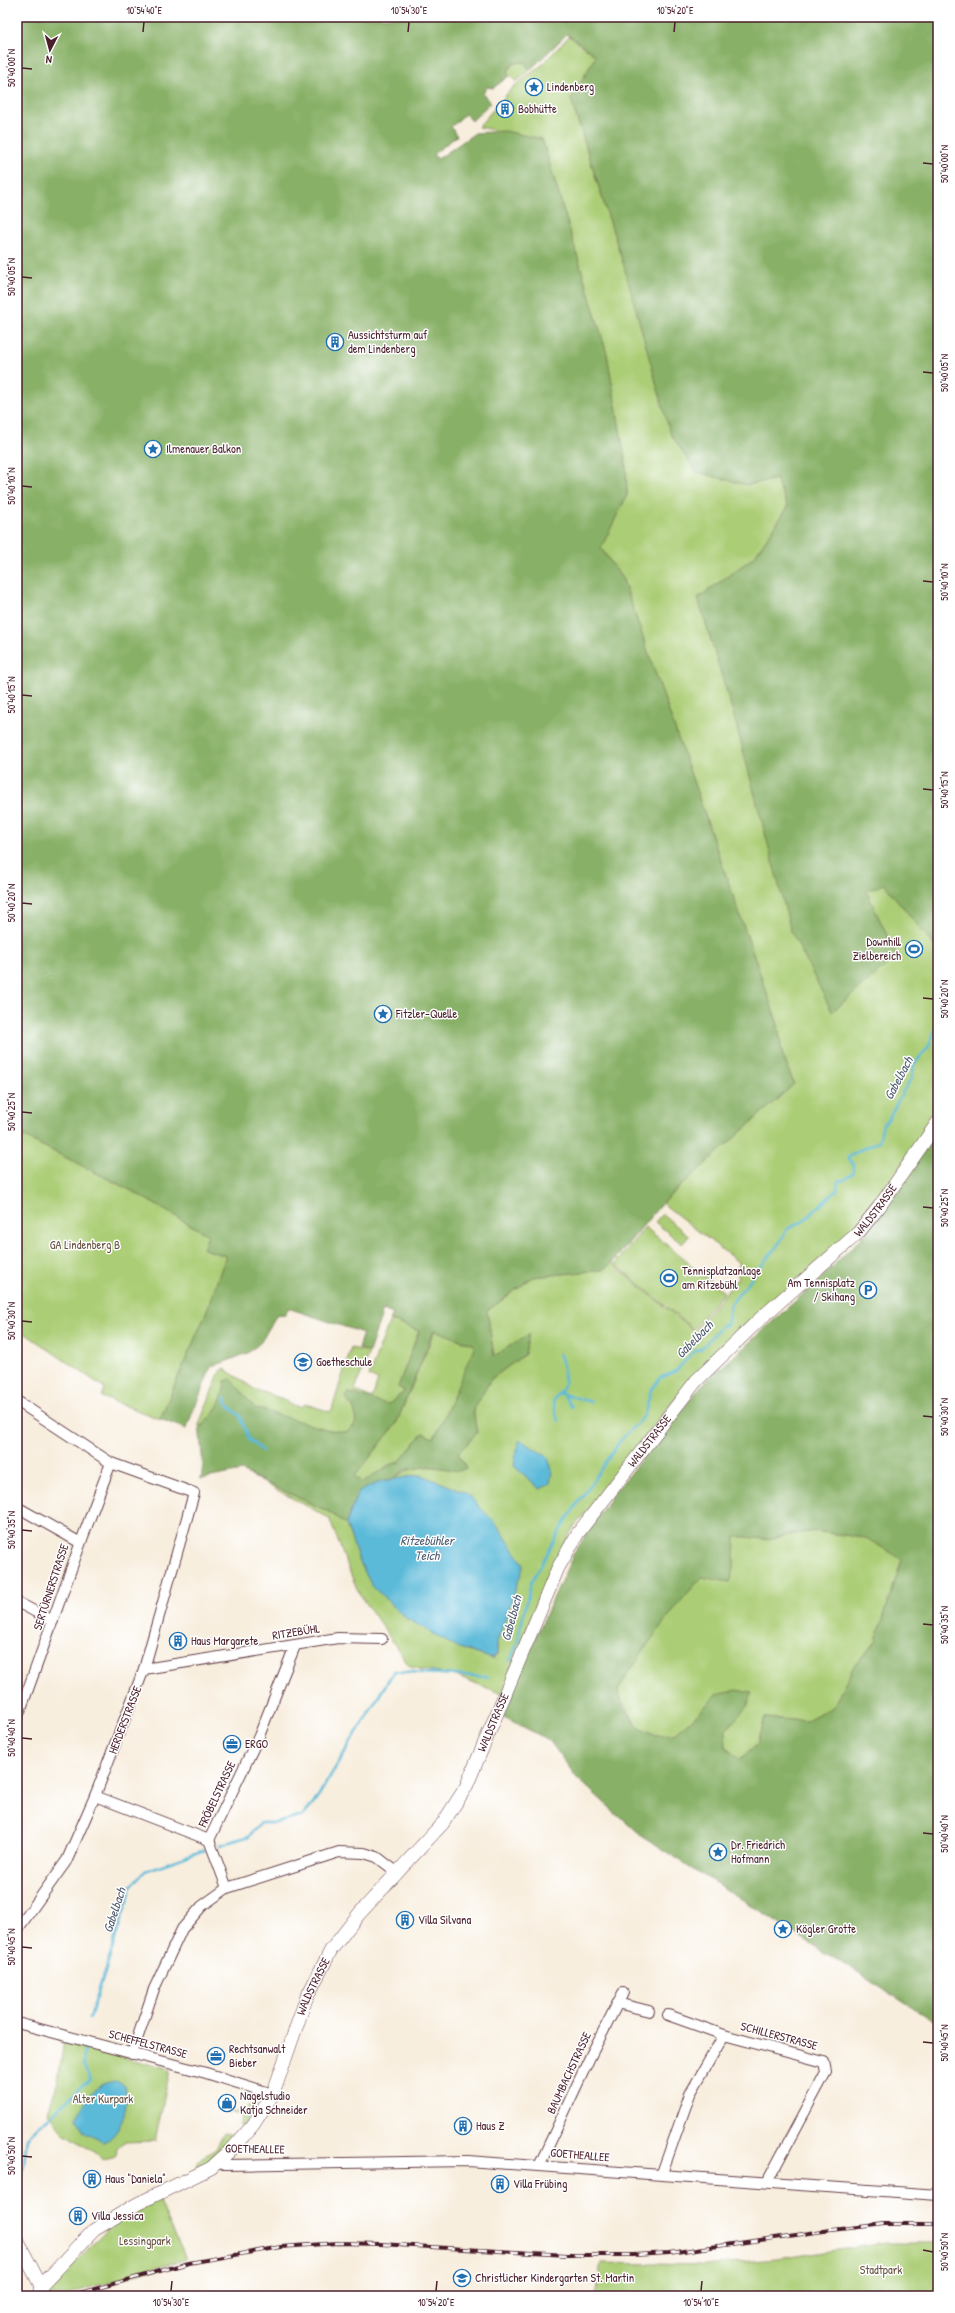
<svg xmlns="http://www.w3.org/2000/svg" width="955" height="2313" font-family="'Patrick Hand',sans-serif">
	<rect width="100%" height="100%" fill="#fff"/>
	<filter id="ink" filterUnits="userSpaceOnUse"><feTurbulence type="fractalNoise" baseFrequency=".025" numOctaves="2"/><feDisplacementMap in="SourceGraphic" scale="8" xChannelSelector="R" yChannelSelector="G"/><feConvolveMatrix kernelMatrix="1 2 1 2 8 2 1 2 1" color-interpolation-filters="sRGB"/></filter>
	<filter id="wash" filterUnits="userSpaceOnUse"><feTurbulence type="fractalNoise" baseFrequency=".012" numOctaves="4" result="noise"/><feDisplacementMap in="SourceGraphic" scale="16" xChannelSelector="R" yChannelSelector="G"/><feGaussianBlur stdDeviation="0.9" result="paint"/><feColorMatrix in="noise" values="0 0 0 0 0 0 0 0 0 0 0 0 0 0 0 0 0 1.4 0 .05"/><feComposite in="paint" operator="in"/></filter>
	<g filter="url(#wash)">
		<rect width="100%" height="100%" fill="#f8eede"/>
		<g fill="#abcd75" stroke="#7a7650">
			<path d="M569,36l27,20 -25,44 52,163 124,222 29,-6 12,28 -34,50 -56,41 34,111 165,247 -31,-65 18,-8 52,64 2,-2v166l-45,68 -43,54 -172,162 -104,132 -22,39 -50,128 -42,-17 -50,-10 -53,-77 -28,-72 -87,-47 87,41 17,12 13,36 13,26 95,65 26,7 4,-4v-12l8,-26 -84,-141 -30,5c16,-12 31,-15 51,-12 9,1 16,4 24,0l-8,-15 19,-20 -4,-23 18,-31 34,-25 3,-19 -34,21 -7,-45 46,-34 69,-7 10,-7 82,68 44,-53v-16l-76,-59 132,-119 -12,-31 -4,-28 -155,-445 -22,-32 26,-53 -1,-30 -19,-111 -65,-215 -64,-12 35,-40 30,-23z"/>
			<path d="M518,62h6l6,8 -14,12 -9,-9 2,-7z"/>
			<path d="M17,1133l115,58 76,44 -4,14 22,7 -20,57 -46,106 -58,-22 3,-9 -88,-60z"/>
			<path d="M662,1214l27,22 -7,8 -27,-22z"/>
			<path d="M645,1227l79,65 -31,37 -78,-65z"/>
			<path d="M390,1320l29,11 -21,56 7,4 -16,13 -18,-3 -15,-7 -8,9c5,4 10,11 8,18 -1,4 -6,10 -10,11 -8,2 -84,-19 -92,-24 -10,-8 -14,-18 -28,-27 -2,11 -6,25 -14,34 -4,5 -8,6 -11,12l-2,-3 21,-53 5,-2 29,20 32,11 2,4 12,3 5,-3 26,8 20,-64 18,4 -14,38 17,8 6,-18 -9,-4z"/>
			<path d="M435,1330l41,16 -37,83 -6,10 -10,-6 -24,29 -10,3 -27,18 -7,-7 41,-52z"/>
			<path d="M814,1531l52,7 36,21 -26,82 -22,25 -21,41 -26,14 -42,-3 -7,25 -18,16 -14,-12 -2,-16 23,-24 -31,-12c-8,8 -32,36 -43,39 -30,9 -47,-20 -55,-44l25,-42 30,-40 29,-31 32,-8 1,-33 30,3z"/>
			<path d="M64,2040l106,30 -15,71 -31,1 -6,6 -2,8 -12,3 -39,-26 -17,-21 10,-31z"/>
			<path d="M256,2096l3,2 -16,29 -5,-2 4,-9 -12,-4 -3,3 1,-5 10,3 1,-4 6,3z"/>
			<path d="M224,2133l9,2 -15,22 -22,11 3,-9 17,-10z"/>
			<path d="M158,2198l28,61 -124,37h-14l3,-9 57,-59z"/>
			<path d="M885,2243h53v53h-343l6,-33 101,2 75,-6z"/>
		</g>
		<g fill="#88b066" stroke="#696848" fill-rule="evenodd">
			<path d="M17,17h921v928l-2,3 -52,-64 -18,7 31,65 -65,56 -41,-81 -59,-222 -34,-111 56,-41 34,-50 -12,-28 -29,6 -51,-13 -26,-39 -47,-170 -52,-164 25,-43 -29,-22 -37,36 -6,-8 -11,1 -6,9 2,4 -16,12 -6,-1 -4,7 8,8 -19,19 -7,-7 -14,13 6,9 -24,18 5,5 37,-26 30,-2 37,8 65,215 19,111 1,30 -26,53 22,32 155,445 4,28 12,31 -132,119 -50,60 -10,7 -69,7 -46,34 7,45 35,-22 -4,20 -34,25 -18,31 4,23 -19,20 8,15 -7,3 -29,-5 -25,4 -14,10 -10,2 -23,10 -12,32 -17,-12 -87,-41 -41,8 2,-14 -4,-41 3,3c2,-6 6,-8 10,-12 8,-9 12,-23 13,-34l6,-2 24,29 74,22 17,2 8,-6 3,-6 -4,-13 -8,-10 3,-4c14,1 26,10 41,11l16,-13 -7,-4 21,-56 -29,-11 3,-6 -10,-4 -14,42 -11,-4 5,-15 -75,-25 -3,7 -8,-1 -16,28 -13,11 -37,14 -25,62 -26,-10 46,-106 20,-57 -23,-7 5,-14 -76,-44 -115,-58zM434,1330l41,15 -36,84 -6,9 -10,-5 -24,29 -10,3 -27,18 -7,-7 41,-52z"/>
			<path d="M938,1127v897l-298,-189 -63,-57 -28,-38 -49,-25 74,-162 38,-58 90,-110 120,-108 48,-48zM814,1531l52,7 36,21 -26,82 -22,25 -21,41 -26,14 -42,-3 -7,25 -18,16 -14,-12 -1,-16 22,-24 5,-14 -16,-3 -20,5 -18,19 -24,20 -19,1 -19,-10 -13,-18 -5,-17c25,-41 52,-78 84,-113l27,5 5,-13 1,-33 30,3z"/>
		</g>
		<g fill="#5bbad9" stroke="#526c82">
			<path d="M520,1440l28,17 4,13 -2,14 -10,5 -26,-23 2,-15z"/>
			<path d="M421,1475l44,17 33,34 26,39 -27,77v12l-4,2v3l-1,-2h-4l-32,-10 -50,-29 -34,-32 -13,-26 -13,-36 12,-32 23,-11z"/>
			<path d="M116,2081l9,5c4,18 -3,50 -22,56l-19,-10 -7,-13c6,-19 18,-36 39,-38z"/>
		</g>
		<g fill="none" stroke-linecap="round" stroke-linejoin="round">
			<g stroke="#5bbad9" stroke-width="2.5">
				<path d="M559,1393l32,9"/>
				<path d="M564,1396l8,11"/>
				<path d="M224,1398l5,8 11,10 9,23 13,12"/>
				<path d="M558,1421l-5,-20c2,-5 8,-8 10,-13 3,-5 0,-28 -4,-34"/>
				<path d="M510,1661l7,-18 14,-61 34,-60 55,-81 24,-25 7,-26 9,-12 16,-7 18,-20 7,-2 20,-23 6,-1 4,-21 49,-62 7,-13 15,-7 35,-32 1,-9 6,-1 9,-7v-9l-5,-6c9,-9 20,-10 31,-17l4,-17 6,-6 13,-25 10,-15 2,-14 14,-16 9,-23"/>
				<path d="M220,1845l29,-9 12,-13h15l27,-7 11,-13 80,-132 93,6"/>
				<path d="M90,2018l42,-132 13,-15 59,-21"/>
				<path d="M17,2190l5,-11 5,-41 63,-59 -7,-14 1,-15"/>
			</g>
		</g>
	</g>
	<g filter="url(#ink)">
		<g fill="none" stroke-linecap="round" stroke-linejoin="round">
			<defs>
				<g id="minor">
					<path d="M17,1401l94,62 83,30 -50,176 -49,127 -28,64 -50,70"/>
					<path d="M17,1507l62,35"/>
					<path d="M17,1602l36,19"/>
					<path d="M144,1669l194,-31 44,1"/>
					<path d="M17,1719c32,-85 60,-171 94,-256"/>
					<path d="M95,1796l114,44 50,-104 36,-90"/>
					<path d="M209,1840l18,48"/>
					<path d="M617,2003l32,8"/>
					<path d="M668,2015l56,20 100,27 2,10 -59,110"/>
					<path d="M17,2023l189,50 67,21"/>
					<path d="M132,2054l22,-65 28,-60 20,-23 25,-18 112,-36 25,1 13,4 21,16"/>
					<path d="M219,2162l5,3 244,-4 470,34"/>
					<path d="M540,2164l51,-109 32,-62"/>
					<path d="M662,2173l28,-79 34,-59"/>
				</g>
				<g id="tertiary">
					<path d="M17,2240l24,46"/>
					<path id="s1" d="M39,2296l2,-10 53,-56 43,-26 74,-36 21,-19 21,-24 20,-31 33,-95 25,-49 28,-36 84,-91 23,-36 92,-219 20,-35 118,-152 65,-63 97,-85 21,-26 59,-85"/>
				</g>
			</defs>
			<use href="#minor" stroke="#643e46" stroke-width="12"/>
			<use href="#tertiary" stroke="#643e46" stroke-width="14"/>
			<use href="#minor" stroke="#fff" stroke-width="10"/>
			<use href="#tertiary" stroke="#fff" stroke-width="13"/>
			<defs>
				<path id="rail" d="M69,2296l120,-33 92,-16 57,-4 42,1 187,11h67l35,-2 162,-23 54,-6h53"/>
			</defs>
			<use href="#rail" stroke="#4a1f2b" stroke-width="4"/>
			<use href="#rail" stroke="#fff" stroke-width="2.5" stroke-dasharray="8" stroke-linecap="butt"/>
		</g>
	</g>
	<path fill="none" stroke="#4a1f2b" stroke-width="1.5" d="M143,32l1,-10M408,32l1,-10M674,32l1,-10M22,68l10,1M923,163l10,1M22,277l10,1M923,372l10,1M22,486l10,1M923,581l10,1M22,695l10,1M923,789l10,1M22,903l10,1M923,998l10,1M22,1112l10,1M923,1207l10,1M22,1321l10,1M923,1416l10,1M22,1530l10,1M923,1624l10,1M22,1738l10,1M923,1833l10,1M22,1947l10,1M923,2042l10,1M22,2156l10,1M923,2250l10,2M171,2291l1,-10M436,2291l1,-10M701,2291l1,-10"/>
	<defs>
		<symbol id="sight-ring" viewBox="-11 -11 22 22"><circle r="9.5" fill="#fff" stroke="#1f6fb2" stroke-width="1.5"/><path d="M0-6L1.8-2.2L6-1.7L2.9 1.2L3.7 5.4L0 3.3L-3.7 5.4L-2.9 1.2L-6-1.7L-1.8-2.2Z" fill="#1f6fb2"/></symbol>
		<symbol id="building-ring" viewBox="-11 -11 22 22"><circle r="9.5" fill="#fff" stroke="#1f6fb2" stroke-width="1.5"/><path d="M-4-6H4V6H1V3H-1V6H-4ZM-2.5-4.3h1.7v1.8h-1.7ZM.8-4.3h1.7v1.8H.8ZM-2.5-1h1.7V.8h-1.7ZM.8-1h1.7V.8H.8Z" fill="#1f6fb2"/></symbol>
		<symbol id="stadium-ring" viewBox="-11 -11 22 22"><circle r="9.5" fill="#fff" stroke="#1f6fb2" stroke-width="1.5"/><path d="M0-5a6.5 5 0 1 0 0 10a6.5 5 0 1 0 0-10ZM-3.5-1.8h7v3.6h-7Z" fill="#1f6fb2"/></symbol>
		<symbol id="parking-ring" viewBox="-11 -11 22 22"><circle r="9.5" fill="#fff" stroke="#1f6fb2" stroke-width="1.5"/><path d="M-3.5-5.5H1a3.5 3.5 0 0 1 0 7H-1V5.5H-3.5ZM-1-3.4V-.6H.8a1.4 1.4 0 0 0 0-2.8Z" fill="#1f6fb2"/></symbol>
		<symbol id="school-ring" viewBox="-11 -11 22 22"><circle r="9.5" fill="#fff" stroke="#1f6fb2" stroke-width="1.5"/><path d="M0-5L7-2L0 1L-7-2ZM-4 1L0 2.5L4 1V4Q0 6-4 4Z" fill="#1f6fb2"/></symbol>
		<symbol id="office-ring" viewBox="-11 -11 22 22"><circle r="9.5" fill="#fff" stroke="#1f6fb2" stroke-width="1.5"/><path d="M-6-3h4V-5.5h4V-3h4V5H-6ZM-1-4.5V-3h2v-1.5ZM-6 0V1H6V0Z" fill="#1f6fb2"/></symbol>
		<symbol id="shop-ring" viewBox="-11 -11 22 22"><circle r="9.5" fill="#fff" stroke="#1f6fb2" stroke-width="1.5"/><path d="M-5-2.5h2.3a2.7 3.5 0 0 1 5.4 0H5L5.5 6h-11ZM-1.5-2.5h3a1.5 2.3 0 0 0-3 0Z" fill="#1f6fb2"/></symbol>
	</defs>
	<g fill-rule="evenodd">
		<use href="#sight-ring" x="524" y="77" width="20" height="20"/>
		<use href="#building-ring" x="495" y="99" width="20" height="20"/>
		<use href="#building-ring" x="325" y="332" width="20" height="20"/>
		<use href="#sight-ring" x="143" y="439" width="20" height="20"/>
		<use href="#stadium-ring" x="904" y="939" width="20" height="20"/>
		<use href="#sight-ring" x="373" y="1004" width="20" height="20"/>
		<use href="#stadium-ring" x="659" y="1268" width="20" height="20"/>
		<use href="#parking-ring" x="858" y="1280" width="20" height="20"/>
		<use href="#school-ring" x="293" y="1352" width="20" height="20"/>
		<use href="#building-ring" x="168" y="1631" width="20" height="20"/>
		<use href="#office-ring" x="222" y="1734" width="20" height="20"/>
		<use href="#sight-ring" x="708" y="1842" width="20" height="20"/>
		<use href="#building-ring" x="395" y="1910" width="20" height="20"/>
		<use href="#sight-ring" x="773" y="1919" width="20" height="20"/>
		<use href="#office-ring" x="206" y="2046" width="20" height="20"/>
		<use href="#shop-ring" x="217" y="2093" width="20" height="20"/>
		<use href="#building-ring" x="453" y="2116" width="20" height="20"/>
		<use href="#building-ring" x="82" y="2169" width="20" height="20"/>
		<use href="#building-ring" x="490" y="2174" width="20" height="20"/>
		<use href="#building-ring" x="68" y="2206" width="20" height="20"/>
		<use href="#school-ring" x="452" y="2268" width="20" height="20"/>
	</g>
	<g text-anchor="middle" stroke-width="3" stroke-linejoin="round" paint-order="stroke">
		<g font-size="12" fill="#4a1f2b" stroke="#fff" text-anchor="start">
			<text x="547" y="91">Lindenberg</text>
			<text x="518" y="113">Bobhütte</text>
			<text x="348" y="339">Aussichtsturm auf<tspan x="348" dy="14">dem Lindenberg</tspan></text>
			<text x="166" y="453">Ilmenauer Balkon</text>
			<text x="901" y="946" text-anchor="end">Downhill<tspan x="901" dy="14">Zielbereich</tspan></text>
			<text x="396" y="1018">Fitzler-Quelle</text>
			<text x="682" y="1275">Tennisplatzanlage<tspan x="682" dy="14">am Ritzebühl</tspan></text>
			<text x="855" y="1287" text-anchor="end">Am Tennisplatz<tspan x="855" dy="14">/ Skihang</tspan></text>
			<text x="316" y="1366">Goetheschule</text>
			<text x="191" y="1645">Haus Margarete</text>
			<text x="245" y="1748">ERGO</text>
			<text x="731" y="1849">Dr. Friedrich<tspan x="731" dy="14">Hofmann</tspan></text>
			<text x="418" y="1924">Villa Silvana</text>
			<text x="796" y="1933">Kögler Grotte</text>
			<text x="229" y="2053">Rechtsanwalt<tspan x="229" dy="14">Bieber</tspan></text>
			<text x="240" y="2100">Nagelstudio<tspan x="240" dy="14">Katja Schneider</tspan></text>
			<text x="476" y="2130">Haus Z</text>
			<text x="105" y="2183">Haus "Daniela"</text>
			<text x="513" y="2188">Villa Frübing</text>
			<text x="91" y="2220">Villa Jessica</text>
			<text x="475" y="2282">Christlicher Kindergarten St. Martin</text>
		</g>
		<g font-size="12" fill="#4a1f2b" stroke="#fff">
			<text dy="4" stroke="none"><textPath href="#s1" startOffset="1403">WALDSTRASSE</textPath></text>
			<text dy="4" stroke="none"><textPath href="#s1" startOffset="1079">WALDSTRASSE</textPath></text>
			<text transform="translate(51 1587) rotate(-72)" y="4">SERTÜRNERSTRASSE</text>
			<text transform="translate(296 1632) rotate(-9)" y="4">RITZEBÜHL</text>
			<text transform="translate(125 1720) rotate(-69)" y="4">HERDERSTRASSE</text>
			<text dy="4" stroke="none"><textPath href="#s1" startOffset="755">WALDSTRASSE</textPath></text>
			<text transform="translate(217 1794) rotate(-65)" y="4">FRÖBELSTRASSE</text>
			<text dy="4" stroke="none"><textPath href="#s1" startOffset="432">WALDSTRASSE</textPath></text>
			<text transform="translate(779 2036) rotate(15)" y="4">SCHILLERSTRASSE</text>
			<text transform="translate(148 2044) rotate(15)" y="4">SCHEFFELSTRASSE</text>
			<text transform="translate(569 2073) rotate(-65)" y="4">BAUMBACHSTRASSE</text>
			<text transform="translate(255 2149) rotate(1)" y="4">GOETHEALLEE</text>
			<text transform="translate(580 2155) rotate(5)" y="4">GOETHEALLEE</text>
		</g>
		<g font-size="12" fill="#675341" stroke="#fff">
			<text x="85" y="1249">GA Lindenberg B</text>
			<text x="103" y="2103">Alter Kurpark</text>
			<text x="145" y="2245">Lessingpark</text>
			<text x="881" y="2274">Stadtpark</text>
		</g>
		<g font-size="13" font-style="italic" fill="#515d71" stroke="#fff">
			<text transform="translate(898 1078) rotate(-62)" y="5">Gabelbach</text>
			<text transform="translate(694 1339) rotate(-45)" y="5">Gabelbach</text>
			<text x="427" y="1545">Ritzebühler<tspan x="427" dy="15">Teich</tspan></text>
			<text transform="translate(511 1618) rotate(-75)" y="5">Gabelbach</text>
			<text transform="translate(114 1910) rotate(-72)" y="5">Gabelbach</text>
		</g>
	</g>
	<rect width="955" height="2313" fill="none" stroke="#fff" stroke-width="44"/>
	<g transform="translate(50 50) rotate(186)" stroke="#ffffff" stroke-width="3" paint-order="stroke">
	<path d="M0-3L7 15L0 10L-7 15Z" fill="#4a1f2b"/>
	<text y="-6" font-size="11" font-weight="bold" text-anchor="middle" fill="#4a1f2b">N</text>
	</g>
	<rect x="22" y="22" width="911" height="2269" fill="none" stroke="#4a1f2b" stroke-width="1.5"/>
	<g font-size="10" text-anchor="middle" fill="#4a1f2b">
		<text x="144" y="14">10°54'40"E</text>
		<text x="409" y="14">10°54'30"E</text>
		<text x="675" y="14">10°54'20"E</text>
		<text transform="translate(11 68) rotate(-90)" y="4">50°40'00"N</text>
		<text transform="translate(944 164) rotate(-90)" y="4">50°40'00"N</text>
		<text transform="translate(11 277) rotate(-90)" y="4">50°40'05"N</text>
		<text transform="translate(944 373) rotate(-90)" y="4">50°40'05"N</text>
		<text transform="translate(11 486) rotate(-90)" y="4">50°40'10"N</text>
		<text transform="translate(944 582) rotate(-90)" y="4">50°40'10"N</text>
		<text transform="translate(11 695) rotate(-90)" y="4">50°40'15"N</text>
		<text transform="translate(944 790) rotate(-90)" y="4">50°40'15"N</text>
		<text transform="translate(11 903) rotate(-90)" y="4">50°40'20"N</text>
		<text transform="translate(944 999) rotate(-90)" y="4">50°40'20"N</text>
		<text transform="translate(11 1112) rotate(-90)" y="4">50°40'25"N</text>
		<text transform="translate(944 1208) rotate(-90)" y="4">50°40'25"N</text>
		<text transform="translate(11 1321) rotate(-90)" y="4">50°40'30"N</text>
		<text transform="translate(944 1417) rotate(-90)" y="4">50°40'30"N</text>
		<text transform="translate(11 1530) rotate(-90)" y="4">50°40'35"N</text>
		<text transform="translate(944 1625) rotate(-90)" y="4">50°40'35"N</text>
		<text transform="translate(11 1738) rotate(-90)" y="4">50°40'40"N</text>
		<text transform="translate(944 1834) rotate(-90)" y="4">50°40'40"N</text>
		<text transform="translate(11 1947) rotate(-90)" y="4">50°40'45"N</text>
		<text transform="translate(944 2043) rotate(-90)" y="4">50°40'45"N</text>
		<text transform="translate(11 2156) rotate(-90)" y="4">50°40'50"N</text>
		<text transform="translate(944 2252) rotate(-90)" y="4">50°40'50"N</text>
		<text x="171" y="2306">10°54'30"E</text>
		<text x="436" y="2306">10°54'20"E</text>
		<text x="701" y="2306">10°54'10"E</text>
	</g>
</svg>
